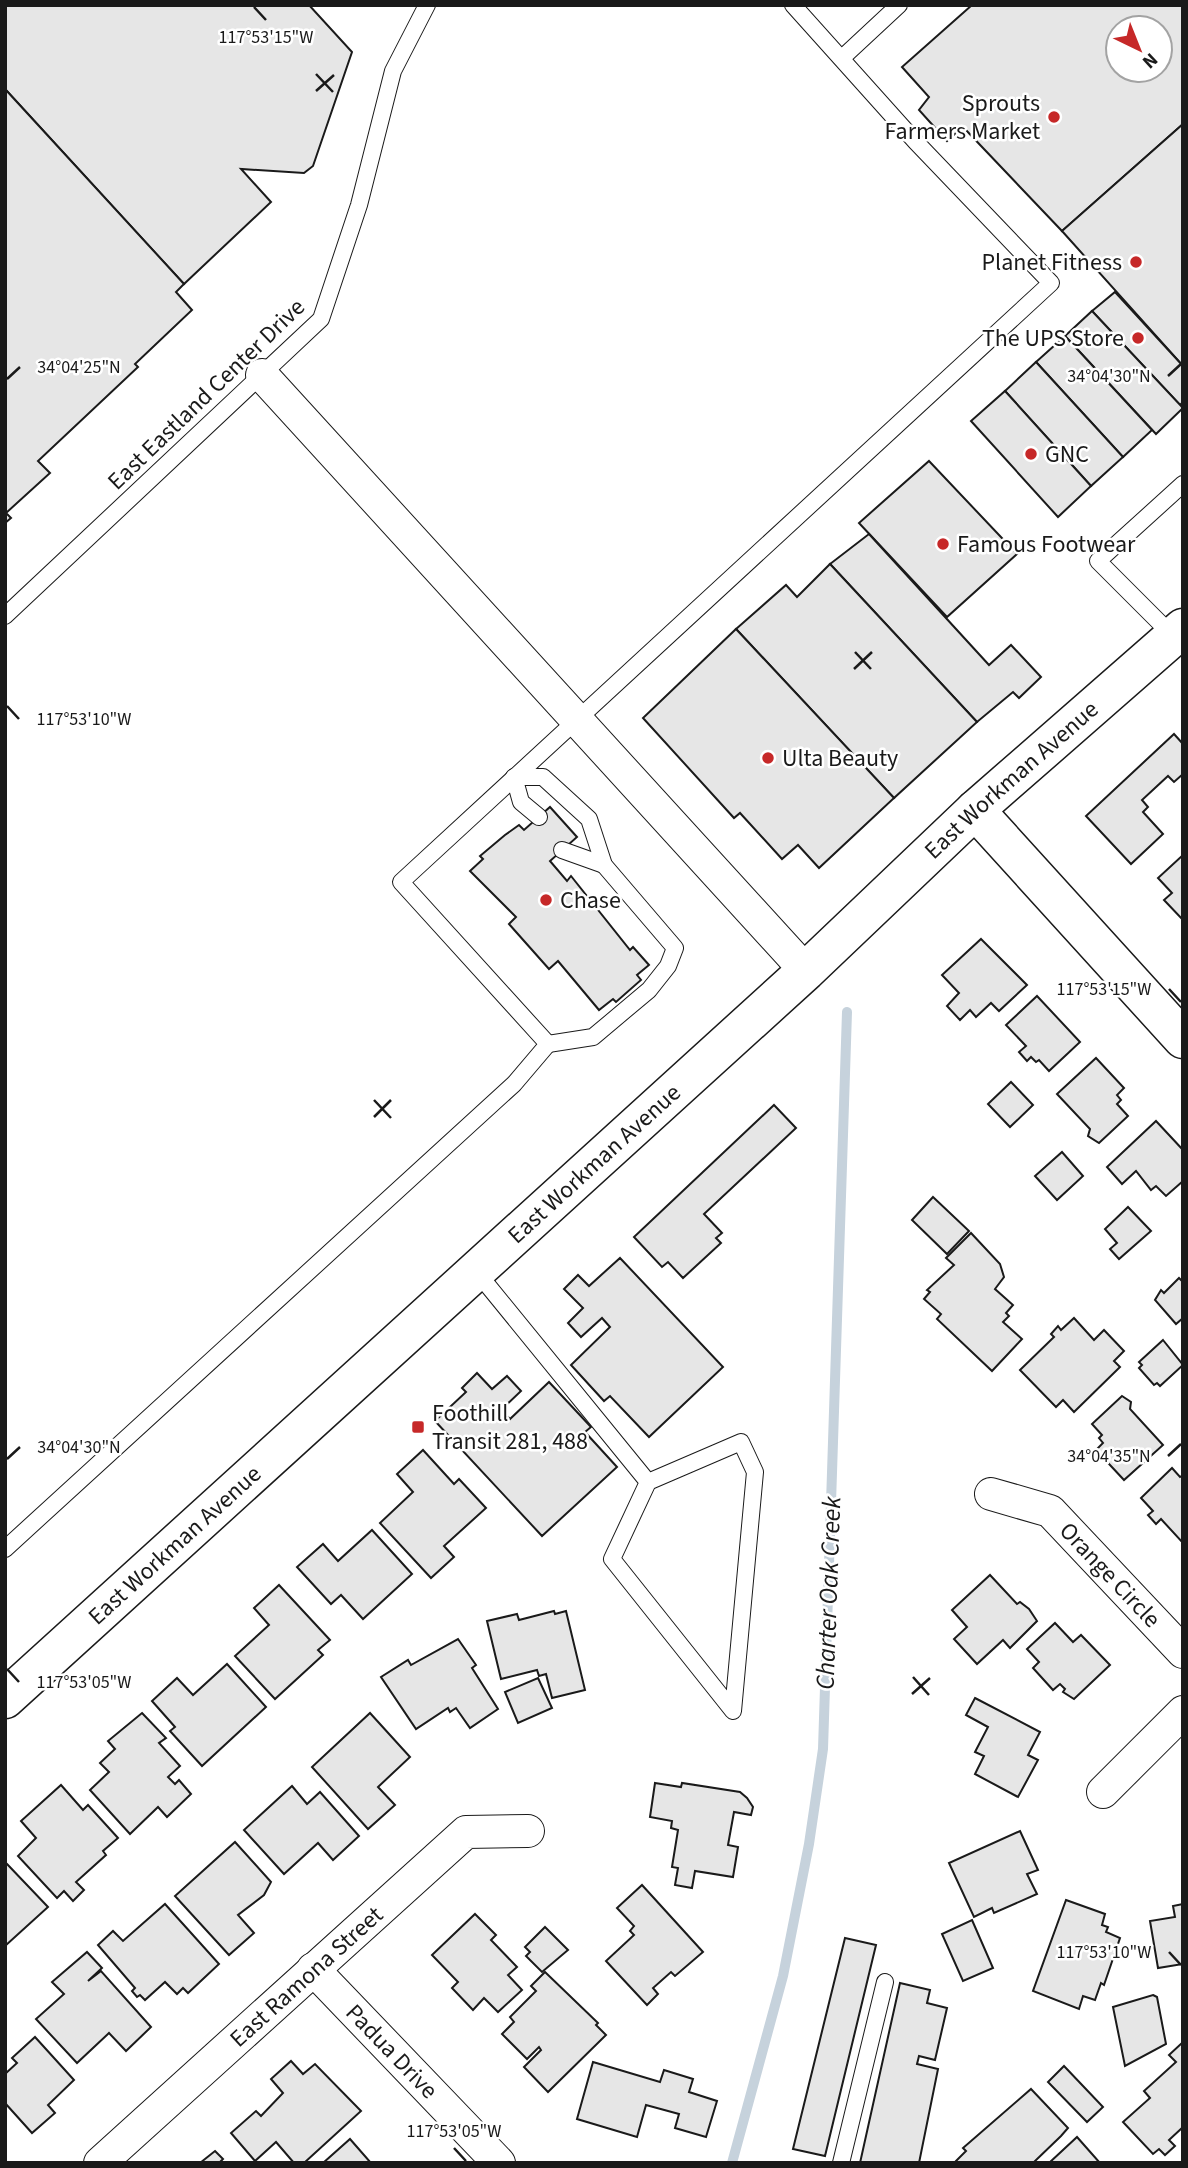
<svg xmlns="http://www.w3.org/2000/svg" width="1188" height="2168" font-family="'Source Sans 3',sans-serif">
	<rect width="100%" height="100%" fill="#fff"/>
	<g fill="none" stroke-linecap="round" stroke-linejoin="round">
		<path stroke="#c6d2dc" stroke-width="10" d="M732,2163l51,-187 26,-132 14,-95 24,-737"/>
	</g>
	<g fill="#e6e6e6" stroke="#1a1a1a" stroke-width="2" fill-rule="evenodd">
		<path d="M5,5h304l43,47 -39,114 -9,7 -63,-4 30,33 -87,82 -179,-195z"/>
		<path d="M972,5h211v119l-121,107 -99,-104 -16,14 -28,-31 10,-13 -27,-30zM1118,28h42v42h-42z"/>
		<path d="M5,89l179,195 -8,8 16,18 -57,54 3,3 -100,94 12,12 -44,40 5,5 -6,5z"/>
		<path d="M1183,124v242l-121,-135z"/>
		<path d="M1115,292l68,74v36l-3,3 -88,-94z"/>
		<path d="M1092,311l91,97 -27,26 -91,-98z"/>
		<path d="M1065,336l87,94 -29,27 -87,-95z"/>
		<path d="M1036,362l87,95 -32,29 -86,-95z"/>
		<path d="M1005,391l86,95 -33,31 -87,-96z"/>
		<path d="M929,461l88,93 -70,63 -88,-94z"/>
		<path d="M869,534l120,131 22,-20 30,32 -22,21 -6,-6 -36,30 -147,-158z"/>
		<path d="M830,564l147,158 -83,76 -158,-169 50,-44 11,12z"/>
		<path d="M736,629l158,169 -75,70 -21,-23 -16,14 -42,-46 -6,5 -91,-100z"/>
		<path d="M1174,734l9,10v30l-9,8 -6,-6 -26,24 6,7 -5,5 20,22 -32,30 -45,-48z"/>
		<path d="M550,807l27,30 -27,24 17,20 4,-5 59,74 3,-3 16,18 -12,10 4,5 -25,22 -3,-3 -14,11 -41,-49 -9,8 -40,-45 7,-7 -46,-46 13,-12 -3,-3 25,-21 14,-10 5,5z"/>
		<path d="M1183,855v65l-19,-20 8,-7 -14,-15z"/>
		<path d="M981,939l46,46 -28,26 -8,-8 -15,14 -6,-7 -10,10 -13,-14 12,-13 -17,-18z"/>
		<path d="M1037,996l43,46 -31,29 -10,-11 -3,2 -5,-5 -4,4 -8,-9 7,-6 -20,-21z"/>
		<path d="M1096,1058l28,30 -7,7 4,5 -4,4 11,12 -29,27 -11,-7 2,-7 -33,-35z"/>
		<path d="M1011,1082l22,23 -23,22 -22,-23z"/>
		<path d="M774,1105l22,23 -92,86 18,19 -6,5 5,5 -38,35 -15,-16 -6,5 -28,-30z"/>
		<path d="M1156,1121l27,29v31l-17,15 -10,-10 -5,4 -15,-19 -14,13 -15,-17z"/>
		<path d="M1062,1152l21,24 -26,24 -22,-24z"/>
		<path d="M933,1197l36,34 -22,23 -35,-34z"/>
		<path d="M1128,1207l23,24 -32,28 -9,-10 7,-6 -12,-14z"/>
		<path d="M971,1233l29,31 4,13 -9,12 18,16 -7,8 3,3 -6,6 19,17 -30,32 -55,-52 4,-5 -17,-15 6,-7 -3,-2 27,-25 -8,-7z"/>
		<path d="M620,1258l103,109 -74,70 -39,-41 -6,5 -33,-36 39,-38 -8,-9 -21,19 -13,-14 15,-15 -19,-19 14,-14 11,11z"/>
		<path d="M1179,1278l4,4v36l-7,6 -21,-24 6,-10 3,3z"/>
		<path d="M1074,1318l20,22 10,-10 20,21 -10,10 6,6 -46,45 -11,-12 -7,7 -36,-37 34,-33 -3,-3 7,-8 3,4z"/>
		<path d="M1163,1340l20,25 -23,21 -3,-3 -3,2 -15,-17 3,-3 -3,-3z"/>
		<path d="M477,1373l15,16 15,-13 14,15 -20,19 9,9 39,-37 42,45 -6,5 32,35 -75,69 -107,-115 31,-29 -4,-4z"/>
		<path d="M1122,1396l9,6 -1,7 33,36 -39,35 -28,-30 7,-7 -4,-5 3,-3 -10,-11z"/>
		<path d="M423,1450l31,34 5,-5 27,29 -42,38 10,11 -23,21 -51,-55 33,-31 -16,-18z"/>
		<path d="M1172,1468l8,9 3,-2v68l-22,-24 -5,5 -8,-9 5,-4 -12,-13z"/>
		<path d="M372,1530l40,44 -49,45 -22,-24 -10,9 -34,-37 26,-23 15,17z"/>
		<path d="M990,1575l27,29 3,-2 9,7 8,12 -27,27 -7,-8 -26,24 -23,-25 13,-12 -15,-17z"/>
		<path d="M279,1585l51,55 -12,10 5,5 -48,44 -40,-43 34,-31 -15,-17z"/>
		<path d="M554,1611l1,3 11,-3 19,79 -33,8 -6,-24 -7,2 -2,-6 -36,9 -14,-58 30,-7 2,6z"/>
		<path d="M1055,1623l18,19 8,-7 29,30 -36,34 -11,-7 2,-3 -5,-5 -7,6 -20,-22 6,-6 -12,-13z"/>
		<path d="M458,1639l18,26 -4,3 26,41 -28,19 -14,-20 -6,4 -2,-4 -32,21 -35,-52 27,-17 3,5z"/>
		<path d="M227,1664l39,43 -64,59 -32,-35 5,-4 -23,-26 25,-23 16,17z"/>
		<path d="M538,1678l14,30 -34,15 -13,-31z"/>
		<path d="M975,1698l65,34 -12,23 10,5 -20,37 -43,-23 9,-18 -9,-4 13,-25 -22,-12z"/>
		<path d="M142,1713l24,25 -7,5 21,23 -12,11 7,7 4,-4 12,14 -24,23 -9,-10 -28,27 -40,-44 19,-18 -9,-9 15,-14 -7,-8z"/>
		<path d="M370,1713l40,44 -32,30 17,18 -27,24 -56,-62z"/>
		<path d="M655,1783l26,4 1,-4 58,9 7,6 6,9 -2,8 -17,-3 -6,33 10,2 -5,30 -38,-6 -3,17 -17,-3 3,-17 -6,-1 6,-37 -7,-2 1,-7 -22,-4z"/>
		<path d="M61,1785l22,25 5,-5 30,33 -15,13 3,4 -30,27 8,8 -11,11 -9,-10 -7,7 -39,-42 18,-18 -15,-17z"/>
		<path d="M292,1786l15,18 13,-12 39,44 -26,24 -15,-17 -34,31 -40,-44z"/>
		<path d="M1020,1831l18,39 -11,4 10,20 -43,19 -2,-5 -18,9 -25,-54z"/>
		<path d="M235,1842l36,40 -7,13 -26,20 16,18 -25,22 -54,-59z"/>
		<path d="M7,1864l41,43 -43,39v-81z"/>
		<path d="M642,1885l61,67 -28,24 -4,-4 -18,16 5,6 -11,11 -41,-44 28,-26 -4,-4 4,-5 -17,-18z"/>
		<path d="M1066,1900l39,14 -3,11 6,2 -2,5 14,6 -16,47 -3,-2 -6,17 -12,-4 -4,13 -46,-18z"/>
		<path d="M165,1904l54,60 -31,29 -5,-5 -6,6 -12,-12 -20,18 -5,-5 -3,2 -5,-6 3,-3 -37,-43 15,-14 10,10z"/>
		<path d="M1183,1904v60l-25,4 -8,-47 25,-4 -2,-11z"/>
		<path d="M475,1914l21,21 -5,5 26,27 -9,8 14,15 -24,22 -14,-14 -11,12 -21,-22 6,-6 -26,-27z"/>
		<path d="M972,1920l21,48 -30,13 -21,-47z"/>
		<path d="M545,1927l23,23 -26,22 -16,-16 4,-4 -5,-5z"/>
		<path d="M845,1938l31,7 -51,211 -32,-7z"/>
		<path d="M87,1952l15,16 -14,13 13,-10 50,56 -25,24 -17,-18 -32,30 -41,-44 28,-25 -12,-12z"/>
		<path d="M545,1972l53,51 -2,2 10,10 -58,57 -24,-25 17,-17 -2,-3 -12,12 -25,-25 12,-12 -4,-5 26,-26 -5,-5z"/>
		<path d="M900,1983l30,7 -3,13 20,5 -12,52 -16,-4 -2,8 21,5 -19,94h-59z"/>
		<path d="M1153,1995l4,2 9,47 -41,22 -12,-59z"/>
		<path d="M35,2037l39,43 -26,25 7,8 -23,20 -27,-30v-29l12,-11 -5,-5z"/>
		<path d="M1183,2042v85l-14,13 6,6 -10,9 -6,-6 -6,5 -30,-32 27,-24 -6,-7 32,-29 -7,-7z"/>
		<path d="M291,2061l12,13 12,-10 46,47 -57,52h-10l-18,-21 -21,19 -24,-28 25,-22 5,5 22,-23 -12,-14z"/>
		<path d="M593,2062l67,20 4,-12 29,9 -4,13 28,9 -11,36 -31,-9 4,-14 -33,-9 -9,32 -60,-18z"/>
		<path d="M1064,2066l39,41 -16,15 -39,-40z"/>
		<path d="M1031,2089l37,39 -7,8 -28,27h-79l12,-12 -3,-3z"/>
		<path d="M1077,2137l23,26h-51z"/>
		<path d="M350,2139l21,24h-48z"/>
		<path d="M215,2151l8,8 -4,4h-19z"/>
	</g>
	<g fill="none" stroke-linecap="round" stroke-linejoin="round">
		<defs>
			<g id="service">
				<path d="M842,58l57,-53"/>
				<path d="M5,616l316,-297 38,-114 34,-134 34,-66"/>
				<path d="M1173,636l-75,-75 85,-77"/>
				<path d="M539,817l-18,-15 -7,-25h29l46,42 15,46 71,83 -7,18 -19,24 -56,47 -45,7"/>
				<path d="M562,850l42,15"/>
				<path d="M476,1271l172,211 -36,77 121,152 22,-239 -14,-30 -93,40"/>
				<path d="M5,1549l509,-465 34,-40 -147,-162 650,-599 -136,-142 -122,-136"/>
				<path d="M841,2163l44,-181"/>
			</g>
			<g id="minor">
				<path d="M262,375l544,596"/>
				<path id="s1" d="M991,1494l59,17 133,141"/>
				<path d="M1103,1792l80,-80"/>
				<path id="s2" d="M313,1969l186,194"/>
				<path id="s3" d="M100,2163l366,-331 62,-1"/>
			</g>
			<g id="tertiary">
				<path d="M975,810l208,229"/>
				<path id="s4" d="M5,1699l801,-728 169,-161 208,-182"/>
			</g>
		</defs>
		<use href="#service" stroke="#1a1a1a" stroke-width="18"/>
		<use href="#minor" stroke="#1a1a1a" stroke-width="34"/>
		<use href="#tertiary" stroke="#1a1a1a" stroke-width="41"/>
		<use href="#service" stroke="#fff" stroke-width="16"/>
		<use href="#minor" stroke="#fff" stroke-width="32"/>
		<use href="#tertiary" stroke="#fff" stroke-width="38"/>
	</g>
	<path fill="none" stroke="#1a1a1a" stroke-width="2.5" d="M254,7l12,13M316,74l17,18M316,91l18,-16M1168,376l13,-12M7,379l13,-12M855,652l16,17M854,669l18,-17M7,706l12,13M1169,989l12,13M374,1100l17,18M374,1117l17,-17M1168,1456l13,-12M7,1459l13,-12M7,1669l12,13M913,1677l16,18M912,1694l18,-16M1169,1952l12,13M454,2148l12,13"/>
	<g fill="#c62828" stroke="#fff" stroke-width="2.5">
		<circle cx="1054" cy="117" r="7"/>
		<circle cx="1136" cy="262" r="7"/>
		<circle cx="1138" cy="338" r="7"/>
		<circle cx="1031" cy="454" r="7"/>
		<circle cx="943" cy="544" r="7"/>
		<circle cx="768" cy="758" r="7"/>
		<circle cx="546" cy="900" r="7"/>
		<rect x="411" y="1420" width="14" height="14" rx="3.5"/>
	</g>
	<g text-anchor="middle" stroke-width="5" stroke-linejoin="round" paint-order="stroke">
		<g font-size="24" fill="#1a1a1a" stroke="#fff" text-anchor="start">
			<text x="1040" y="111" text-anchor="end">Sprouts<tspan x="1040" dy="28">Farmers Market</tspan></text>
			<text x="1122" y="270" text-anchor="end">Planet Fitness</text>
			<text x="1124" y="346" text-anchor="end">The UPS Store</text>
			<text x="1045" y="462">GNC</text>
			<text x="957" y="552">Famous Footwear</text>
			<text x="782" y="766">Ulta Beauty</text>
			<text x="560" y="908">Chase</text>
			<text x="432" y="1421">Foothill<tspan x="432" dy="28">Transit 281, 488</tspan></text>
		</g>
		<g font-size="24" fill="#1a1a1a" stroke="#fff">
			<text transform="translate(206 394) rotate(-44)" y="8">East Eastland Center Drive</text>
			<text dy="8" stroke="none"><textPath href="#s4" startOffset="1363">East Workman Avenue</textPath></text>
			<text dy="8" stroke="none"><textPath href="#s4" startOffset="796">East Workman Avenue</textPath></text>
			<text dy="8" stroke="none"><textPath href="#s4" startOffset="229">East Workman Avenue</textPath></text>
			<text dy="8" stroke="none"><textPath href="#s1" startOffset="149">Orange Circle</textPath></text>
			<text dy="8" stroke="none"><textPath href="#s3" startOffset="278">East Ramona Street</textPath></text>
			<text dy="8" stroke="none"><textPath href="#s2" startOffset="114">Padua Drive</textPath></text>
		</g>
		<g font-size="26" font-style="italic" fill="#1a1a1a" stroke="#fff">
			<text transform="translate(828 1593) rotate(-88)" y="9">Charter Oak Creek</text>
		</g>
	</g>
	<g font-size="18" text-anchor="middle" fill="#1a1a1a" stroke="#fff" stroke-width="5" stroke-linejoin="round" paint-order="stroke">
		<text x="266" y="43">117°53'15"W</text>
		<text x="79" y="373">34°04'25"N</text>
		<text x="1109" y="382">34°04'30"N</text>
		<text x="84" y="725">117°53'10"W</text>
		<text x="1104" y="995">117°53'15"W</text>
		<text x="79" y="1453">34°04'30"N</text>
		<text x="1109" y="1462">34°04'35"N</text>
		<text x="84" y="1688">117°53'05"W</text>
		<text x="1104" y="1958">117°53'10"W</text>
		<text x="454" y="2137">117°53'05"W</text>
	</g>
	<rect width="1188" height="2168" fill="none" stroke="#1a1a1a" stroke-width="14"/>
	<g transform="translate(1139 49) rotate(137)"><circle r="33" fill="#ffffff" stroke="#a3a3a3" stroke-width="2"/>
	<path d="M0-5L12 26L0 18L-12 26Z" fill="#c62828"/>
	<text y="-10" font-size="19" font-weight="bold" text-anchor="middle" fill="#1a1a1a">N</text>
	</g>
</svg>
